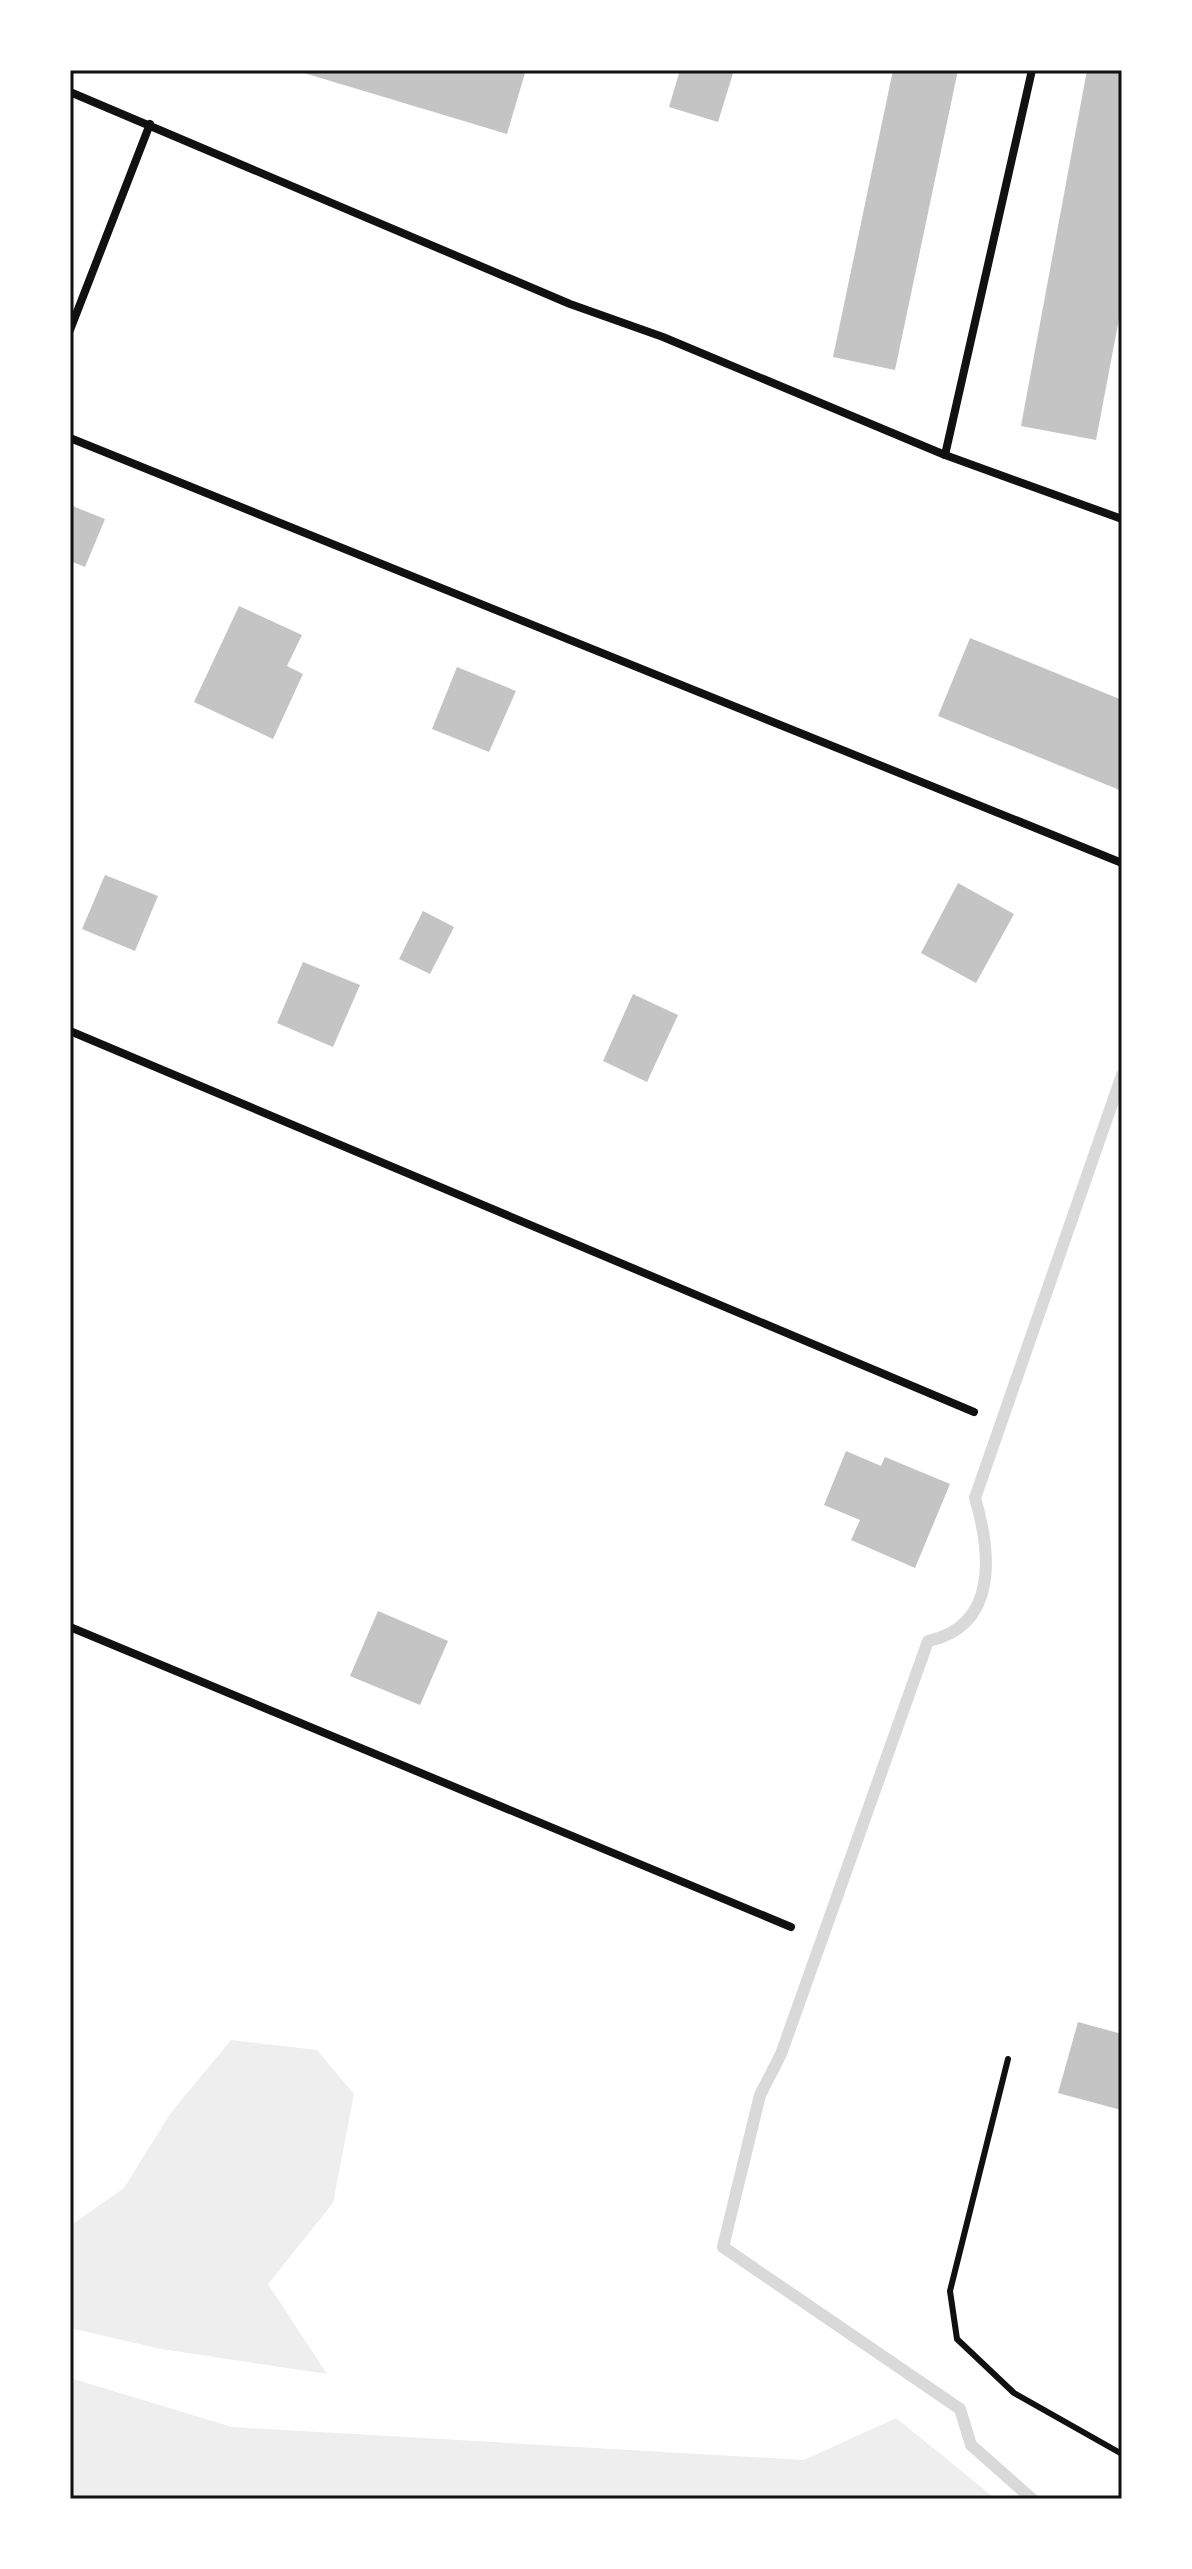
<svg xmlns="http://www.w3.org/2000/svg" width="1192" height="2569" font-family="'Times New Roman',serif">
	<rect width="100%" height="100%" fill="#fff"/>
	<g fill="#eee">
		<path d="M231,2040l86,10 37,44 -21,109 -65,81 59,90 -166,-25 -91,-21v-102l54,-38 46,-74z"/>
		<path d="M70,2378l162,49 572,33 92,-42 100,81h-926z"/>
	</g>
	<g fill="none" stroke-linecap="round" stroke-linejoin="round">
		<path stroke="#d9d9d9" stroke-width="12" d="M1032,2499l-61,-54 -11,-36 -237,-162 37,-152 21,-41 147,-413c71,-15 63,-89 47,-143l147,-423"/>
	</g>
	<g fill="#c4c4c4">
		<path d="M294,70h220l11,3 -18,61z"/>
		<path d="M680,70h54l-16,52 -49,-15z"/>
		<path d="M893,70h65l-63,300 -62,-13z"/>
		<path d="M1087,70h35v233l-26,137 -75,-14z"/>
		<path d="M70,505l35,14 -20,48 -15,-6z"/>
		<path d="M239,606l63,29 -15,31 16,8 -30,65 -79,-37z"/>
		<path d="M970,638l152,62v91l-184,-75z"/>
		<path d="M457,667l59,24 -27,61 -57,-23z"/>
		<path d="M105,875l53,21 -23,55 -53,-22z"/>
		<path d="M958,883l56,31 -38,69 -55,-30z"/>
		<path d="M423,911l31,16 -24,47 -31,-15z"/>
		<path d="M303,962l57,23 -27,62 -56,-24z"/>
		<path d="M633,994l45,21 -31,67 -44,-21z"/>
		<path d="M846,1451l35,15 4,-9 65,27 -35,84 -64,-28 9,-20 -36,-15z"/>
		<path d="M378,1611l70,30 -28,64 -70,-29z"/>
		<path d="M1078,2022l44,12 -1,76 -63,-17z"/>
	</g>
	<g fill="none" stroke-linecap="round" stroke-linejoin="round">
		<path stroke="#111" stroke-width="6" d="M1008,2059l-58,232 7,48 57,54 108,61"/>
		<g stroke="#111" stroke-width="8">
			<path d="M70,92l500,212 93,33 282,118 177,64"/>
			<path d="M70,330l80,-206"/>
			<path d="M70,438l1052,425"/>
			<path d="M945,455l87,-385"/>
			<path d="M70,1031l904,381"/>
			<path d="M70,1627l721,300"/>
		</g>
	</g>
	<rect width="1192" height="2569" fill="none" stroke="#ffffff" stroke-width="144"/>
	<rect x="72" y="72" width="1048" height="2425" fill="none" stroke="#111" stroke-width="3"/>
</svg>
